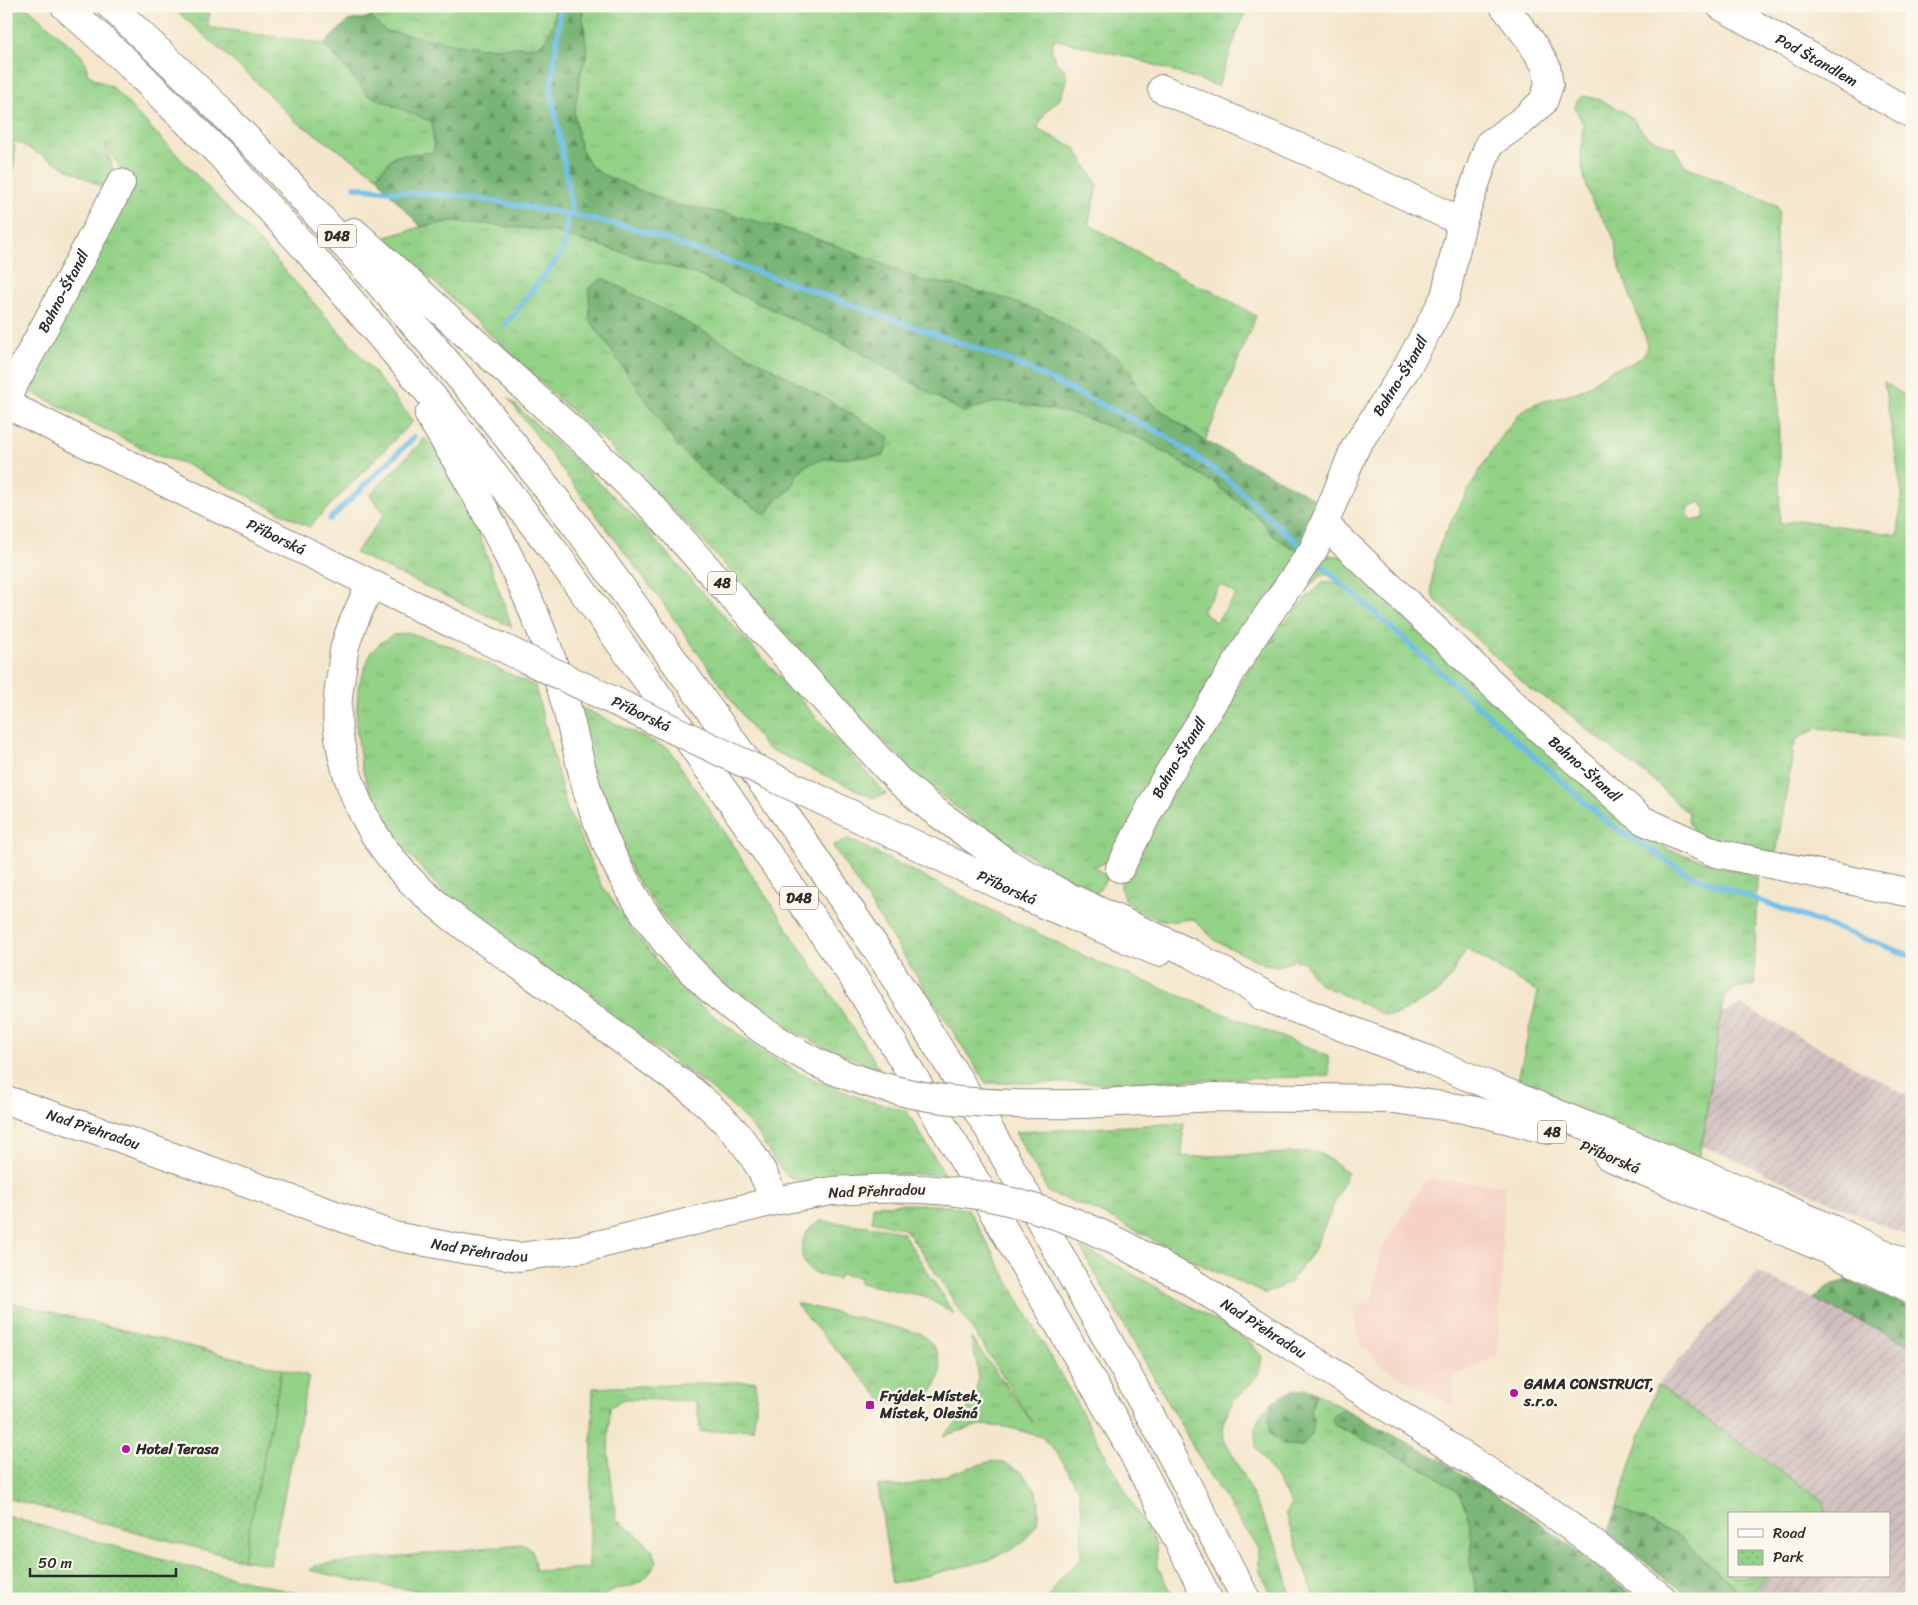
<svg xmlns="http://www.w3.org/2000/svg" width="1918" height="1605" font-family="Sriracha,sans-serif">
	<defs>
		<pattern id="industrial-furrows" width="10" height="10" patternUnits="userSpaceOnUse" patternTransform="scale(1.25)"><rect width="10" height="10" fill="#d1bfbf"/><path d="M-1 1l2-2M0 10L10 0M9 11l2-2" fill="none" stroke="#b4a4a4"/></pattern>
		<pattern id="grass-tufts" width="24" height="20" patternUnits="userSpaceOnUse" patternTransform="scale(1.25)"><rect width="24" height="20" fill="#94d288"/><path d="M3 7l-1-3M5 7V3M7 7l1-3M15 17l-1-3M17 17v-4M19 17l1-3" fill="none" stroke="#80b476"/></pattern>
		<pattern id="forest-firs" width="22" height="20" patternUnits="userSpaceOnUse" patternTransform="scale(1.25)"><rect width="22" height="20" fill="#77b474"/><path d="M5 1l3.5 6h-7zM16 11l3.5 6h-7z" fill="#62935f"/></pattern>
		<pattern id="park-dots" width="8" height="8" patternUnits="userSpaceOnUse" patternTransform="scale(1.25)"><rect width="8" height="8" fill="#94d288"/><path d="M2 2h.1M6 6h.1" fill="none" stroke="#80b476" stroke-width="1.8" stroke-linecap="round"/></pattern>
	</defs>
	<rect width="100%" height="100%" fill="#fbf7ec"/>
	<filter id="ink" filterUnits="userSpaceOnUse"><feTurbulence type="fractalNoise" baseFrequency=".02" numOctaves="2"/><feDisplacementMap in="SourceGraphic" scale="10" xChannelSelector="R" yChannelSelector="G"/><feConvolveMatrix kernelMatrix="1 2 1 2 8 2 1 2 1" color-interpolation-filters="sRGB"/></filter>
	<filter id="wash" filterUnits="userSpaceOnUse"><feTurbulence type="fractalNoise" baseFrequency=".0096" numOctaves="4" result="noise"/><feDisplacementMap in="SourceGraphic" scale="20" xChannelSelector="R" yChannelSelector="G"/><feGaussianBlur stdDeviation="1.12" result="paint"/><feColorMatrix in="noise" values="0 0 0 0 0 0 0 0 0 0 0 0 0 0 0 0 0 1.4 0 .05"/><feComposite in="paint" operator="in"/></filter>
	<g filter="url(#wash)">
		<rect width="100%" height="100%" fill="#f4e6cc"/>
		<path fill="#f6d1c5" d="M1428,1178l77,8 -7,169 -44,21v31l-72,-41 -22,-23 -8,-36 20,-7 10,-53z"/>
		<g fill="url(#industrial-furrows)">
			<path d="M1741,1005l171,93v140l-211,-93 19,-131z"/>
			<path d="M1757,1272l155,74v253l-166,-1 23,-22h120v-62h-64l-2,-13 -166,-116z"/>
		</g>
		<g fill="url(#grass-tufts)" stroke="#607e5a" fill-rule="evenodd">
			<path d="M6,6h20l55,49 6,11v8l26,14 135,141 106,119 59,73 -104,106 -126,-64 -28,-8 -123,-63 -6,-12 96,-186 12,-3 -29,-48 10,33 -9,13 -93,-49c4,17 0,33 -7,48z"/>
			<path d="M171,6h39l-2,21 116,17 44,51 64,26 2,31 -40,4 -17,20 -83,-56 -44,-44z"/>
			<path d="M370,6h185l-1,16 -10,20 -9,5 -55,1 -95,-17 -14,-14z"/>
			<path d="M582,6h665l-29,80 -85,-28 -79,-19 -3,10 6,15 7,4 3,9 -7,22 -14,12 -9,18 38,19 23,38 -10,38 112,63 9,2 47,27 -51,125 -46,-32 -17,-14 -8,-17 -82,-62 -46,-17 -52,-14 -30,-4 -84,-34 -47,-16 -64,-17 -54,-9 -74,-31 -11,-9 -10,-19 -6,-33 7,-41 6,-17z"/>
			<path d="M1583,96l15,3 28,14 6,5 14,18 28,12 10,17 92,40 3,5 -3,21 4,294 18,-5 100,15 4,-40 -18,-113 28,18v340l-94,-12 -23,12 -19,114 -81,-20 -7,-13 1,-8 -12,-9 -24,-24 -68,-52 -24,-21 -30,-17 -98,-92c-3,-12 0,-28 3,-41 5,-24 70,-136 89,-148 18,-11 35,-11 54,-18 10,-4 19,-13 28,-19 12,-6 29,-7 37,-18 4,-6 3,-12 1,-18l-25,-68 -5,-26 -5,-13 -17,-25 -8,-23 -4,-21 2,-36 -8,-16 2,-8zM1699,502l4,3 3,6 -3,8 -10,1 -5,-5 1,-8z"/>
			<path d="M453,221l98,10 144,43 143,66 125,72 32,-10h17l65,13 66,24 71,44 48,38 10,14 28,17 -192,310 -14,4 14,10 -12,19 -119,-71 -58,-46 -86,-89 -137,-156 -88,-88 -222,-208 35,-10zM603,278l231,125 50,53 -62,3 -18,7 -7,8 -6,15 -16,12 -161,-148 -24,-33zM1221,584l15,11 -20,27 -14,-11z"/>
			<path d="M508,398l118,110 260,286 -13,4 -108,-51 -106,-149z"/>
			<path d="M425,438l14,17 31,53 42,119 -157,-74 30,-39 -15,-19z"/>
			<path d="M1320,554l25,3 259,247 65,46 88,27 -3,108 -19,3 -12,12 -24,165 -183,-77 22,-96 -68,-41 -3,-3 -18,31 -12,14 -37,20 -5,2h-10l-65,-31 -7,-7 -8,-15 -10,-2 -18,6 -13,-2 -48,-23 -23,-22c-8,0 -16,3 -24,2 -17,-1 -45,-13 -48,-32 -1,-5 2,-11 3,-15l138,-227 14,-7 -12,2zM1328,575l20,17c-8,-5 -14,-14 -25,-9 -15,13 -29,26 -39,42l-2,-11 21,-27 11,-5 7,-6z"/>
			<path d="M410,633l38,12 87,41 32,123 34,75 29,43 38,47 33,32 57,43 39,23 65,27 45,12 38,64c-41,-2 -80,-1 -121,4 -11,1 -24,4 -34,-2 -16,-11 -23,-31 -34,-45 -13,-17 -31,-32 -47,-45l-263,-191 -59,-67 -19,-41 -7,-25 -5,-39 2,-37 13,-35 9,-9 13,-8z"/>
			<path d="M572,703l97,46 211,320 -56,-22 -45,-23 -30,-20 -45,-36 -32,-39 -37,-52 -37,-74z"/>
			<path d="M848,839l242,120 238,97 1,20 -227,7h-116l-153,-237z"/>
			<path d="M1184,1123l-2,34 136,-5 30,20 -34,78 -25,33 -23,11 -94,-42 -25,-16 -57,-28 -41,-15 -34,-61z"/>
			<path d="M906,1204l33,1 29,4 188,336 1,20 18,34h-26l-7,-7 -14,7h-75l-4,-3 8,-13 23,-24 3,-40 -4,-29 -20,-34 -17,-19 -35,-10 -27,-2 -37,11c18,-17 36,-36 35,-63 -1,-12 -5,-24 -7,-35l62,85 -111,-171 -17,-23 -33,-8 1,-16z"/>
			<path d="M821,1221l64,7 18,5 51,81 -30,-18 -65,-13 1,-5 -20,-4 -2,5c-7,-2 -17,-3 -23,-6 -22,-12 -15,-44 6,-52z"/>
			<path d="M1080,1247l33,16 85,47 52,32 12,15 -3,16 -10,13 -17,16 -9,21 1,16 10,18 46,96 12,46h-18l-15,-29v-21l-48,-71z"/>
			<path d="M796,1303l123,30c45,29 12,89 -37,67l-79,-87z"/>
			<path d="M756,1381v27l-3,21 -52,3 -5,-31 -70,-2 -16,8 -2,44 8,69c16,12 35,21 41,41 -18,37 -37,18 -56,38h-130l-109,-17 -53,-12 7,-5 206,-21 10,6 4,21 53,-3 4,-180z"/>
			<path d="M1657,1385l166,116 2,13h-96v62h40l-23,22 -69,-63 -60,-28z"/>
			<path d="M1316,1393l28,16 -9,4v12l93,46 32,23 9,26 3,22 -1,21 7,36h-162l-2,-3 -29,-83 7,-9 -36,-57 -1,-18 5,-13 13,-15 -4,16 45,3 -3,-9z"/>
			<path d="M992,1461l15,3 14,8 14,16 4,15 -2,20 -13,19 -35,18 -97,24 -14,-99c32,7 82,-16 114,-24z"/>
		</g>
		<g fill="url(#forest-firs)" stroke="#517050">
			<path d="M555,6h27l5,49 -6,17 -7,41 6,33 10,19 11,9 74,31 54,9 64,17 47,16 84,34 30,4 52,14 46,17 69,44 13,18 8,17 17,14 46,32 118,62 -23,49 -28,-17 -10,-14 -48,-38 -71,-44 -66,-24 -65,-13h-17l-32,10 -125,-72 -143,-66 -144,-43 -98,-10 -32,6 -35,-38 -9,-13 17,-20 40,-4 -2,-30 -64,-27 -44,-51 24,-23 23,-4 14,14 95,17 55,-1 9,-5 10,-20z"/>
			<path d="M603,278c96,51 193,101 286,159l-5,19 -62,3 -18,7 -7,8 -6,15 -16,12 -8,14 -51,-32 -38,-36 -88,-127 -1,-32z"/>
			<path d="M1847,1280l65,28v38l-99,-47 14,-12z"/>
			<path d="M1308,1389l8,4 -5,18 3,9 -3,15 -9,11 -17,-1 -15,-11 -1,-17 4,-16 20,-11z"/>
			<path d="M1344,1409l89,47 106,66 99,77h-160l-7,-36 1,-21 -3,-22 -9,-26 -32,-23 -94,-46 -2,-6 3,-6z"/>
			<path d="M1617,1507l60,28 70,64h-55l-84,-66z"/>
		</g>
		<g fill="url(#park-dots)" stroke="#607e5a">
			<path d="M6,1301l276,68 -39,191 -237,-62z"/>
			<path d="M6,1516l161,45 153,38h-314z"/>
		</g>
		<path fill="#94d288" stroke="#607e5a" d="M282,1369l27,7 -39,188 -27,-4z"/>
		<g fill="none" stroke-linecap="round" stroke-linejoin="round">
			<g stroke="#6dbde8" stroke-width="5.5">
				<path d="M561,6l-10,84 22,125"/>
				<path d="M355,187l53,6 55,3 110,19 60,13 381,134 152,74 62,44 76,69"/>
				<path d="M506,324l57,-73 5,-37"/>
				<path d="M330,519l84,-82"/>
				<path d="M1316,560l293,264 81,51 222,81"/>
			</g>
		</g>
	</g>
	<g filter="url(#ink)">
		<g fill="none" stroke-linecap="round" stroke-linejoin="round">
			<defs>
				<g id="minor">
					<path id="s1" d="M1721,6l191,108"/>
					<path d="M1162,89l164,70 136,63"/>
					<path id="s2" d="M6,399l115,-216"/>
					<path id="s3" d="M1324,524l218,207 100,89 74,33 196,40"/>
					<path d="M371,584c-9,19 -19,38 -25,59 -3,8 -3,17 -4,26 -4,22 -7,46 -3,68 8,54 33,104 71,143 35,35 77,62 117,91 55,40 110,80 165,120 37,31 68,63 82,110"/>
					<path id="s4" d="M1120,868l43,-85 91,-148 60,-86 41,-101 54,-84 36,-67 17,-75 27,-78 34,-24 20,-18 6,-17 -3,-19 -16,-26 -26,-34"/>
					<path id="s5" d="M6,1100l108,36 280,100 74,14 51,7 66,-9 189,-47 58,-10 40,-2"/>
					<path id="s6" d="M1142,1255l46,25 346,221 51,36 78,62"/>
				</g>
				<g id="major">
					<path id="s7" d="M6,404l451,222"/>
					<path id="s8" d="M863,820l152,72 143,60"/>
					<path d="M1262,996l166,64 328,136 76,33 80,38"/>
					<path d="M1608,1156l215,92 89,41"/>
				</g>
				<g id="highway">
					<path d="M65,6l63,57 93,92 87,96 139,163 104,133 98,136 204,294 101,167 177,305 77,150"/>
					<path d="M111,6l106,101"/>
					<path d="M203,94l70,71 105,117 95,111 105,135 202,279 102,150 107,172 171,304 86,166"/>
					<path d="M354,232l237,216 64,62 197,220 47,51 33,28 75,54 57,32 126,58 95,53"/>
					<path d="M429,415c52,84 102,174 131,270 13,39 19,81 32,121 41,119 115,198 225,257"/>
					<path d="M1084,1104l131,-7 179,2 77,11 77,20"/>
				</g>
			</defs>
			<use href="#minor" stroke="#90887c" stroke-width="30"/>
			<use href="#major" stroke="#90887c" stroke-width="30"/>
			<use href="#highway" stroke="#90887c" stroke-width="30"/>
			<use href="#minor" stroke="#fff" stroke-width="28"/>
			<use href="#major" stroke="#fff" stroke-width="28"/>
			<use href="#highway" stroke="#fff" stroke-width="28"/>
			<defs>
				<path id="minor-bridge" d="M872,1189c101,-4 183,17 270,66"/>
				<g id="major-bridge">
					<path id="s9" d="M457,626l406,194"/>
				</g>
				<path id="highway-bridge" d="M817,1063c92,42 168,42 267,41"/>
			</defs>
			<use href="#minor-bridge" stroke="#90887c" stroke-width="30" stroke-linecap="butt"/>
			<use href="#major-bridge" stroke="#90887c" stroke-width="30" stroke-linecap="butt"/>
			<use href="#highway-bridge" stroke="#90887c" stroke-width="30" stroke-linecap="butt"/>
			<use href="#minor-bridge" stroke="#fff" stroke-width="28"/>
			<use href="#major-bridge" stroke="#fff" stroke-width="28"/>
			<use href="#highway-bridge" stroke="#fff" stroke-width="28"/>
		</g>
	</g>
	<g fill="#b5179e" stroke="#fbf7ec" stroke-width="2">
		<circle cx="1514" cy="1393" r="5"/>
		<rect x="865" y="1400" width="10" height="10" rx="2.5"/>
		<circle cx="126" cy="1449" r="5"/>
	</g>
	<g text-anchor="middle" stroke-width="5" stroke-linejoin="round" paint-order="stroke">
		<g fill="#fbf7ec" stroke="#696865" stroke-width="1">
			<rect x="318" y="224.5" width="38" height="23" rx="4"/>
			<rect x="708" y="571.5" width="28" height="23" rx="4"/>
			<rect x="780" y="886.5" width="38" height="23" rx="4"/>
			<rect x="1538" y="1120.5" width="28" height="23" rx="4"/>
		</g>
		<g font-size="14" font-weight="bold" fill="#2b2b2b">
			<text x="337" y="241">D48</text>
			<text x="722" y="588">48</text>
			<text x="799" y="903">D48</text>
			<text x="1552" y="1137">48</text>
		</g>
		<g font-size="15" fill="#2b2b2b" stroke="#fbf7ec">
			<text dy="5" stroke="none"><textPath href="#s1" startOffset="110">Pod Štandlem</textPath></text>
			<text dy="5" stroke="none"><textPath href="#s2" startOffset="122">Bahno-Štandl</textPath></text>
			<text dy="5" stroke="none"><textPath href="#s4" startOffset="568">Bahno-Štandl</textPath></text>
			<text dy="5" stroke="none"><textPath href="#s7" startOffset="301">Příborská</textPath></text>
			<text dy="5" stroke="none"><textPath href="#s9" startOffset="204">Příborská</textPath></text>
			<text dy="5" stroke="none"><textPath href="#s4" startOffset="125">Bahno-Štandl</textPath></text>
			<text dy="5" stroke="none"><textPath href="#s3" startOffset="358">Bahno-Štandl</textPath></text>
			<text dy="5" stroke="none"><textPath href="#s8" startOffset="159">Příborská</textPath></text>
			<text dy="5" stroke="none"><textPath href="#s5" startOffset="92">Nad Přehradou</textPath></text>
			<text transform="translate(1610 1157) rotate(23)" y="5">Příborská</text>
			<text transform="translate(877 1191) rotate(-2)" y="5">Nad Přehradou</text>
			<text dy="5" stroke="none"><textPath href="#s5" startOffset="498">Nad Přehradou</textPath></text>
			<text dy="5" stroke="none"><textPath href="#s6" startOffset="142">Nad Přehradou</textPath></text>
		</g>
		<g font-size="15" font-weight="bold" fill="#2b2b2b" stroke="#fbf7ec" text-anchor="start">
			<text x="1524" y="1389">GAMA CONSTRUCT,<tspan x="1524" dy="17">s.r.o.</tspan></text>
			<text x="880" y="1401">Frýdek-Místek,<tspan x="880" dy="17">Místek, Olešná</tspan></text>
			<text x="136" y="1454">Hotel Terasa</text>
		</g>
	</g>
	<rect width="1918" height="1605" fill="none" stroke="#fbf7ec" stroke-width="25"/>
	<rect x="1728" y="1512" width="162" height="65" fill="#fbf7ec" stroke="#a8a59f"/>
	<rect x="1738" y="1529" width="25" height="8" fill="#ffffff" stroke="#a8a59f"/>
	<text x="1773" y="1538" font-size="15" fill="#2b2b2b">Road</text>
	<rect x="1738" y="1550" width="25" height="15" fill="url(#park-dots)" stroke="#a8a59f"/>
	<text x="1773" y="1562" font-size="15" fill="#2b2b2b">Park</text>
	<path d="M30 1568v8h146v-8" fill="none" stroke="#2b2b2b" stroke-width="2.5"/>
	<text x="38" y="1568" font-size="15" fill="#2b2b2b" stroke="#fbf7ec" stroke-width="4" paint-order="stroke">50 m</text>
</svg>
